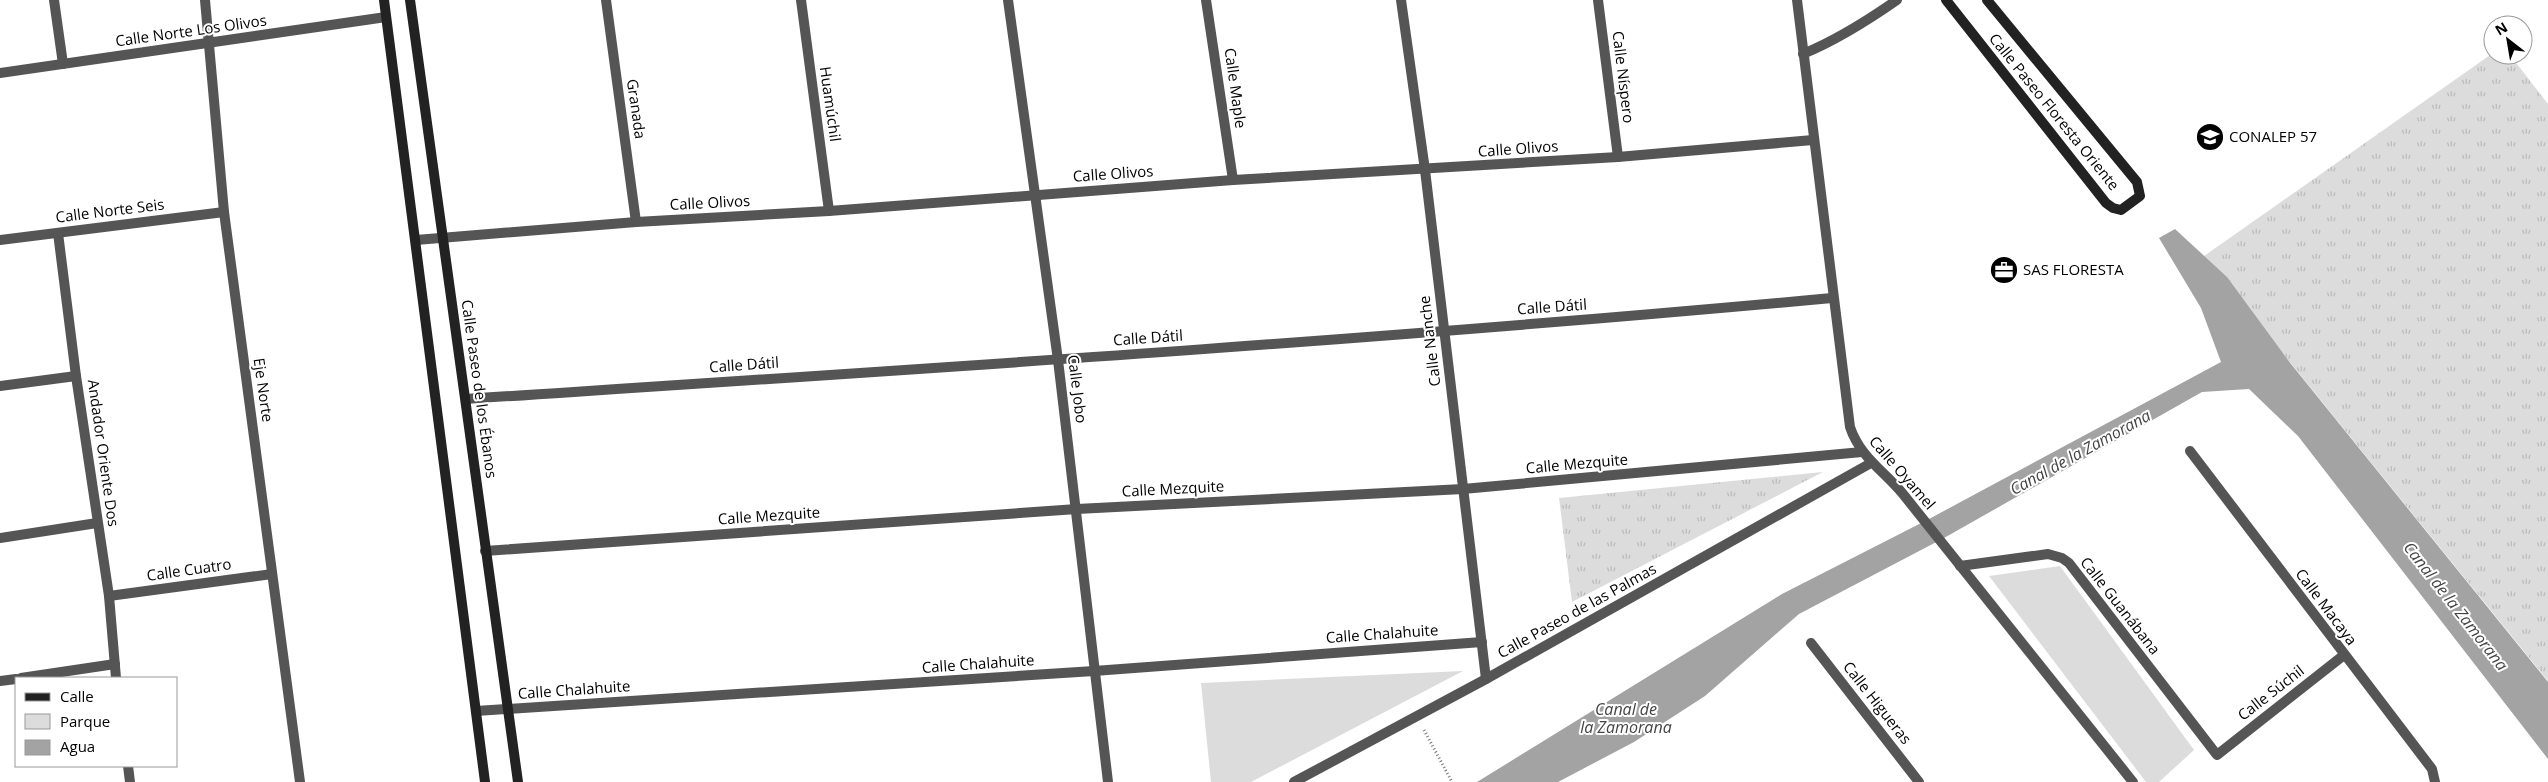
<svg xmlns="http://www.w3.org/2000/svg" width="2548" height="782" font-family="'Open Sans',sans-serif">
	<defs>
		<pattern id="grass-tufts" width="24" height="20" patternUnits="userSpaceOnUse" patternTransform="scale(1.25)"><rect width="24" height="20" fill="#dcdcdc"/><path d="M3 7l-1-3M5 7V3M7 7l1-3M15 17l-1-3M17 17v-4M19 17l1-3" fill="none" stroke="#bbb"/></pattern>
	</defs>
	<rect width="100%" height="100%" fill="#fff"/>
	<g fill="url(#grass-tufts)">
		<path d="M2493,53v2h17l38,49v577l-344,-425z"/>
		<path d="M1823,472l-251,130 -13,-104z"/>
	</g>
	<g fill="#dcdcdc">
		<path d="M2060,566l134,184 -35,32h-13l-157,-206z"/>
		<path d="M1463,671l-212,111h-40l-10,-99z"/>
	</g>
	<path fill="#a3a3a3" d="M2175,229l52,48 64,87 257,318v77l-250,-323 -49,-47 -47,3 -258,146 -145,76 -94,82 -71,46 -76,40h-81l305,-188 147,-75 292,-157 -20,-54 -42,-70z"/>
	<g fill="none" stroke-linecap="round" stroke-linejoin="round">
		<path stroke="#777" stroke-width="3" stroke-dasharray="1 2.5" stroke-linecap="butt" d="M1424,730l28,52"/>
		<g stroke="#555" stroke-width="10">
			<path d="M54,0l9,64"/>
			<path d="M205,0l19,212 76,570"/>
			<path d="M606,0l30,222"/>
			<path d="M801,0l28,211"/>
			<path d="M1008,0l50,360 50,422"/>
			<path d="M1206,0l27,180"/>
			<path d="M1401,0l24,170 61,509"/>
			<path d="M1598,0l20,157"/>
			<path d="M1797,0l53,427c10,30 34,44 53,67l230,288"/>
			<path d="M1803,54c34,-14 64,-33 94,-54"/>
			<path d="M0,73l386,-56"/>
			<path d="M58,233l18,143 33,220 7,82"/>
			<path d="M0,240l224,-28"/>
			<path d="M416,240l220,-18 193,-11 404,-31 385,-23 195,-17"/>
			<path d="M0,386l76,-10"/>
			<path d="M466,399c455,-30 912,-59 1366,-101"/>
			<path d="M2190,451l242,318 3,13"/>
			<path d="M0,538l97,-15"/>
			<path d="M485,551l592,-42 386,-20 399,-37"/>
			<path d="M1960,566l88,-12 14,4 7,5 148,192 127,-100"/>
			<path d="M109,596l163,-22"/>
			<path d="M1811,643l108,139"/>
			<path d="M21,678l94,-14"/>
			<path d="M0,681l16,-2"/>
			<path d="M476,711l618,-40 388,-29"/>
			<path d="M128,766l2,16"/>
			<path d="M1294,782l192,-103 385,-216"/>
		</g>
		<g stroke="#222" stroke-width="10">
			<path d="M384,0l101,782"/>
			<path d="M410,0l108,782"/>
			<path d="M1946,0l160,203 7,5 8,2 19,-14 -3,-14 -150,-182"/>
		</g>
	</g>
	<defs>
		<symbol id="school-disc" viewBox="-11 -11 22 22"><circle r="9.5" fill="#000" stroke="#fff"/><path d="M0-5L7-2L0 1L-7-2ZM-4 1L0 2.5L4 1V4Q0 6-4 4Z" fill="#fff"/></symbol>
		<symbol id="office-disc" viewBox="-11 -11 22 22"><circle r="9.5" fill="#000" stroke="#fff"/><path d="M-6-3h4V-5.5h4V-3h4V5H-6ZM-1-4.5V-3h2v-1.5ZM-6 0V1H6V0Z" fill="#fff"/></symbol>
	</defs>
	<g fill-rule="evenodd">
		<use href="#school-disc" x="2194" y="121" width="32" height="32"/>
		<use href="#office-disc" x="1988" y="254" width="32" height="32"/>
	</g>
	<g text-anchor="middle" stroke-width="4" stroke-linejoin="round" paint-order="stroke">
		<g font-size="15" fill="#000" stroke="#fff">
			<text transform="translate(191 31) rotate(-8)" y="5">Calle Norte Los Olivos</text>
			<text transform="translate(1623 77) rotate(83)" y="5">Calle Níspero</text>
			<text transform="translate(1235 88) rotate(82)" y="5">Calle Maple</text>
			<text transform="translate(830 104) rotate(82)" y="5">Huamúchil</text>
			<text transform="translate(636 109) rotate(82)" y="5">Granada</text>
			<text transform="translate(2054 112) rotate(51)" y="5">Calle Paseo Floresta Oriente</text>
			<text transform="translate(1518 149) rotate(-4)" y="5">Calle Olivos</text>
			<text transform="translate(1113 174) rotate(-4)" y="5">Calle Olivos</text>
			<text transform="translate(710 203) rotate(-3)" y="5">Calle Olivos</text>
			<text transform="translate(110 211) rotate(-7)" y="5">Calle Norte Seis</text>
			<text transform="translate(1552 307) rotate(-4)" y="5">Calle Dátil</text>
			<text transform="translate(1148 338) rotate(-4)" y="5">Calle Dátil</text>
			<text transform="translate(1430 341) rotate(-97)" y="5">Calle Nanche</text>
			<text transform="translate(744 365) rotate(-4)" y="5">Calle Dátil</text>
			<text transform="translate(479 389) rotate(82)" y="5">Calle Paseo de los Ébanos</text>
			<text transform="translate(1077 389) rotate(83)" y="5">Calle Jobo</text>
			<text transform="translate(263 390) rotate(82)" y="5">Eje Norte</text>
			<text transform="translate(103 453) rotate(82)" y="5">Andador Oriente Dos</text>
			<text transform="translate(1577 464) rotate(-5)" y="5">Calle Mezquite</text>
			<text transform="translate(1902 473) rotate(49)" y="5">Calle Oyamel</text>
			<text transform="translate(1173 489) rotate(-3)" y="5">Calle Mezquite</text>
			<text transform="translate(769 516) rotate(-4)" y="5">Calle Mezquite</text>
			<text transform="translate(189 570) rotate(-8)" y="5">Calle Cuatro</text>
			<text transform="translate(2120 606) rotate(52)" y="5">Calle Guanábana</text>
			<text transform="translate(2326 607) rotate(53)" y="5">Calle Macaya</text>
			<text transform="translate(1577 611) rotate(-29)" y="5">Calle Paseo de las Palmas</text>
			<text transform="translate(1382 634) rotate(-4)" y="5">Calle Chalahuite</text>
			<text transform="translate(978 664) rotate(-4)" y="5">Calle Chalahuite</text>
			<text transform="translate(574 690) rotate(-4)" y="5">Calle Chalahuite</text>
			<text transform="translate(2271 693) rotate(-38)" y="5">Calle Súchil</text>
			<text transform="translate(1877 703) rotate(52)" y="5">Calle Higueras</text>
		</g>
		<g font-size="15" fill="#000" stroke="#fff" text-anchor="start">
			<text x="2229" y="142">CONALEP 57</text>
			<text x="2023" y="275">SAS FLORESTA</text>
		</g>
		<g font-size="16" font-style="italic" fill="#444" stroke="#fff">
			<text transform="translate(2080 452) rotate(-29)" y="6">Canal de la Zamorana</text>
			<text transform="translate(2456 606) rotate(52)" y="6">Canal de la Zamorana</text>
			<text x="1626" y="715">Canal de<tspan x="1626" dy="18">la Zamorana</tspan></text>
		</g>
	</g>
	<rect x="15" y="677" width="162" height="90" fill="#ffffff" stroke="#999999"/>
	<rect x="25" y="693" width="25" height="8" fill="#222222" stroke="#999999"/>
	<text x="60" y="702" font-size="15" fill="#000000">Calle</text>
	<rect x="25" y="714" width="25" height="15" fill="#dcdcdc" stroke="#999999"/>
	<text x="60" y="727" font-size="15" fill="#000000">Parque</text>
	<rect x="25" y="740" width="25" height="15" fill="#a3a3a3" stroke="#999999"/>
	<text x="60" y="752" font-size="15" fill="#000000">Agua</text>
	<g transform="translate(2508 40) rotate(329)"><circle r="24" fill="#ffffff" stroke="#999999"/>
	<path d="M0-4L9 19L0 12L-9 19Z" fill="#000000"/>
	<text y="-8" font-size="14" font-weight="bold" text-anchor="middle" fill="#000000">N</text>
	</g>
</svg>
